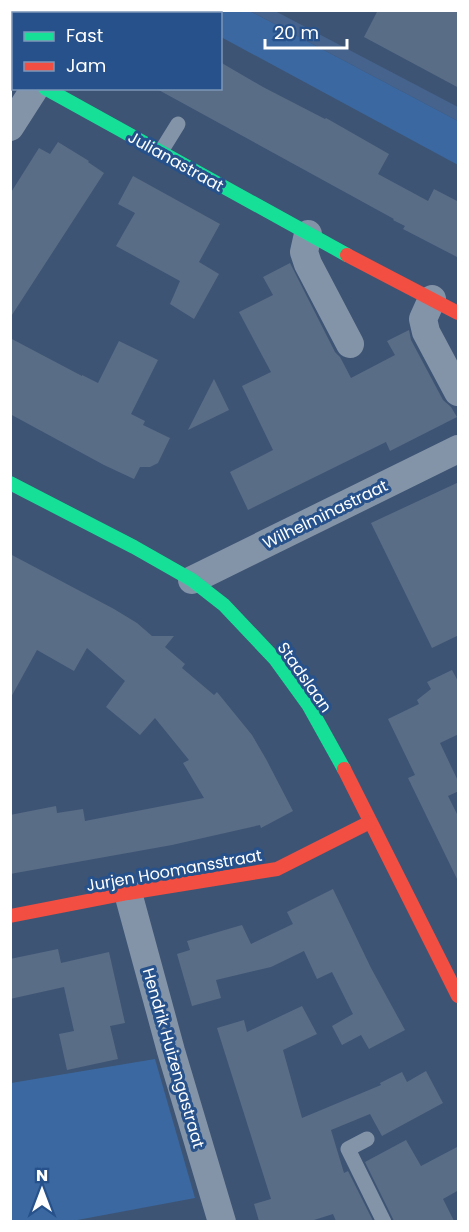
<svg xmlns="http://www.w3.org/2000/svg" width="469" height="1232" font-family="Poppins,sans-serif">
	<rect width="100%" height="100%" fill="#3d5474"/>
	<g fill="#3b68a0">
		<path d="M171,11h79l208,110v44l-237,-128 -1,-23 -44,-1z"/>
		<path d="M155,1059l40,139 -123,23h-61v-138z"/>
	</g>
	<path fill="#45638c" d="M250,11h25l183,96v14z"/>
	<g fill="#5a6d86">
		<path d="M378,10h81v78l-95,-51z"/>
		<path d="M220,62l43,25 62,32 1,-1 63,36 -11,20 50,27 6,-12 25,13v56l-56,-29 2,-3 -12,-6 1,-1 -239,-131h65z"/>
		<path d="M58,142l31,19 -1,1 16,11 -94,145v-124l29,-46 11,6z"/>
		<path d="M133,176l87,48 -21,38 20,12 -25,45 -24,-15 10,-23 -64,-35 19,-33 -17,-9z"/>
		<path d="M290,263l45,89 5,5 11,21 44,-23 -8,-14 22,-11 2,10 32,60 8,7 6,10 -67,34 -4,-9 -138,68 -18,-38 43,-22 -31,-64 29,-14 -32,-60 34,-17 -10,-18z"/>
		<path d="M10,338l72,38v-1l16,8 21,-42 39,19 -27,54 14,7 -2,4 27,13 -12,25 -8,4h-10l-6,12 -30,-14 -94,-51z"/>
		<path d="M214,379l15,31 -41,20z"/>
		<path d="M459,482v153l-27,13 -61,-125z"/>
		<path d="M10,554l104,55 23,14 15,13h22l-9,11 20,17 -3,4 32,27 3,-3 35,43 14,24 27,52 -32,17 -1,-3 -88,20 -162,29v-59l46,-9 1,7 26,-4 2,12 119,-23 -21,-35 6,-3 -34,-42 -15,17 -34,-28 19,-26 -38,-33 -13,23 -37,-21 -27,49z"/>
		<path d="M452,670l7,13v51l-19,9 19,40v8l-11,5 11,22v65l-51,-105 7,-3 -27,-56 31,-15 -2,-4 14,-11 -4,-7z"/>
		<path d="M333,889l38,79 34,62 -36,19 -8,-14 -19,10 -10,-19 21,-12 -21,-42 -15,7 -13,-28 -33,16 -55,13 5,18 -29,8 -15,-52 13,-4 -3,-9 55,-16 9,19 42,-20 -6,-12z"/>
		<path d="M58,949l3,14 48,-11 16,71 -15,3 8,33 -51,11 -8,-36 15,-3 -10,-44 -54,12v-40z"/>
		<path d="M302,1006l15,28 -34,16 19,68 79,-33 -1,-2 22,-11 5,10 19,-11 17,32 -61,33 -12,-22 -39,16 13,43 4,-2 25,50h-37l-3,-7 -22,7h-52l-5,-17 17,-5 -54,-171 27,-8 3,12z"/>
		<path d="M406,1140l15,26 38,-20v44l-16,9 11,22h-60l-29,-59z"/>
	</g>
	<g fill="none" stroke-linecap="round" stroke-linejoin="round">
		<g stroke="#8494a8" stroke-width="15">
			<path d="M160,153l18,-29"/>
			<path d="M367,1139l-19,10 36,73"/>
		</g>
		<g stroke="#8494a8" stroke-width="28">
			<path d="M10,70l4,2"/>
			<path d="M10,127l25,-39"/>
			<path d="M308,234l-4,18 4,12 42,80"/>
			<path d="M432,299l-9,20 3,13 32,60"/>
			<path d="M192,580l266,-131"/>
			<path d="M128,893l43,158 51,171"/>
		</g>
		<g stroke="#16e098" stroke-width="14">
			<path d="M45,88l302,167"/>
			<path d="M10,483l124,64 58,33 32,25 51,54 34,47 35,63"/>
		</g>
		<g stroke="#f24e42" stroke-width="14">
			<path d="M347,255l111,58"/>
			<path d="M344,769l114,227"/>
			<path d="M10,916l118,-23 149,-24 93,-47"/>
		</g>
	</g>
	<g text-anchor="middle" stroke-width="6" stroke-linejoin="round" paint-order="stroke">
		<g font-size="16" fill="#fff" stroke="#26518b">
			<text transform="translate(176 161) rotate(29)" y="6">Julianastraat</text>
			<text transform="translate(325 514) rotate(-26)" y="6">Wilhelminastraat</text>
			<text transform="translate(305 677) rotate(55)" y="6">Stadslaan</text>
			<text transform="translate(174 870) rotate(-10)" y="6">Jurjen Hoomansstraat</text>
			<text transform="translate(174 1058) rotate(74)" y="6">Hendrik Huizengastraat</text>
		</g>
	</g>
	<rect width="469" height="1232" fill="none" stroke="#ffffff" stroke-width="24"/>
	<rect x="12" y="12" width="210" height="78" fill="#26518b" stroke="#7d97b9" stroke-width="1.5"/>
	<rect x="24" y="32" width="30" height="9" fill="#16e098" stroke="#7d97b9" stroke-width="1.5"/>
	<text x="66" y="42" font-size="18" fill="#ffffff">Fast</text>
	<rect x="24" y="62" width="30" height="9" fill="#f24e42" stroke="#7d97b9" stroke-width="1.5"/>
	<text x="66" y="72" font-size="18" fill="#ffffff">Jam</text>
	<g transform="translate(42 1190)" stroke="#26518b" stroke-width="4.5" paint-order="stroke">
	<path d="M0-4.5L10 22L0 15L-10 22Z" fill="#ffffff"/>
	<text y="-9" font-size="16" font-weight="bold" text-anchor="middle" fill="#ffffff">N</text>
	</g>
	<path d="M265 39v9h82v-9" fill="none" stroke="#ffffff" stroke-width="3"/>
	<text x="274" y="39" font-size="18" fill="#ffffff" stroke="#26518b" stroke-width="4.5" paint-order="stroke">20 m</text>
</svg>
